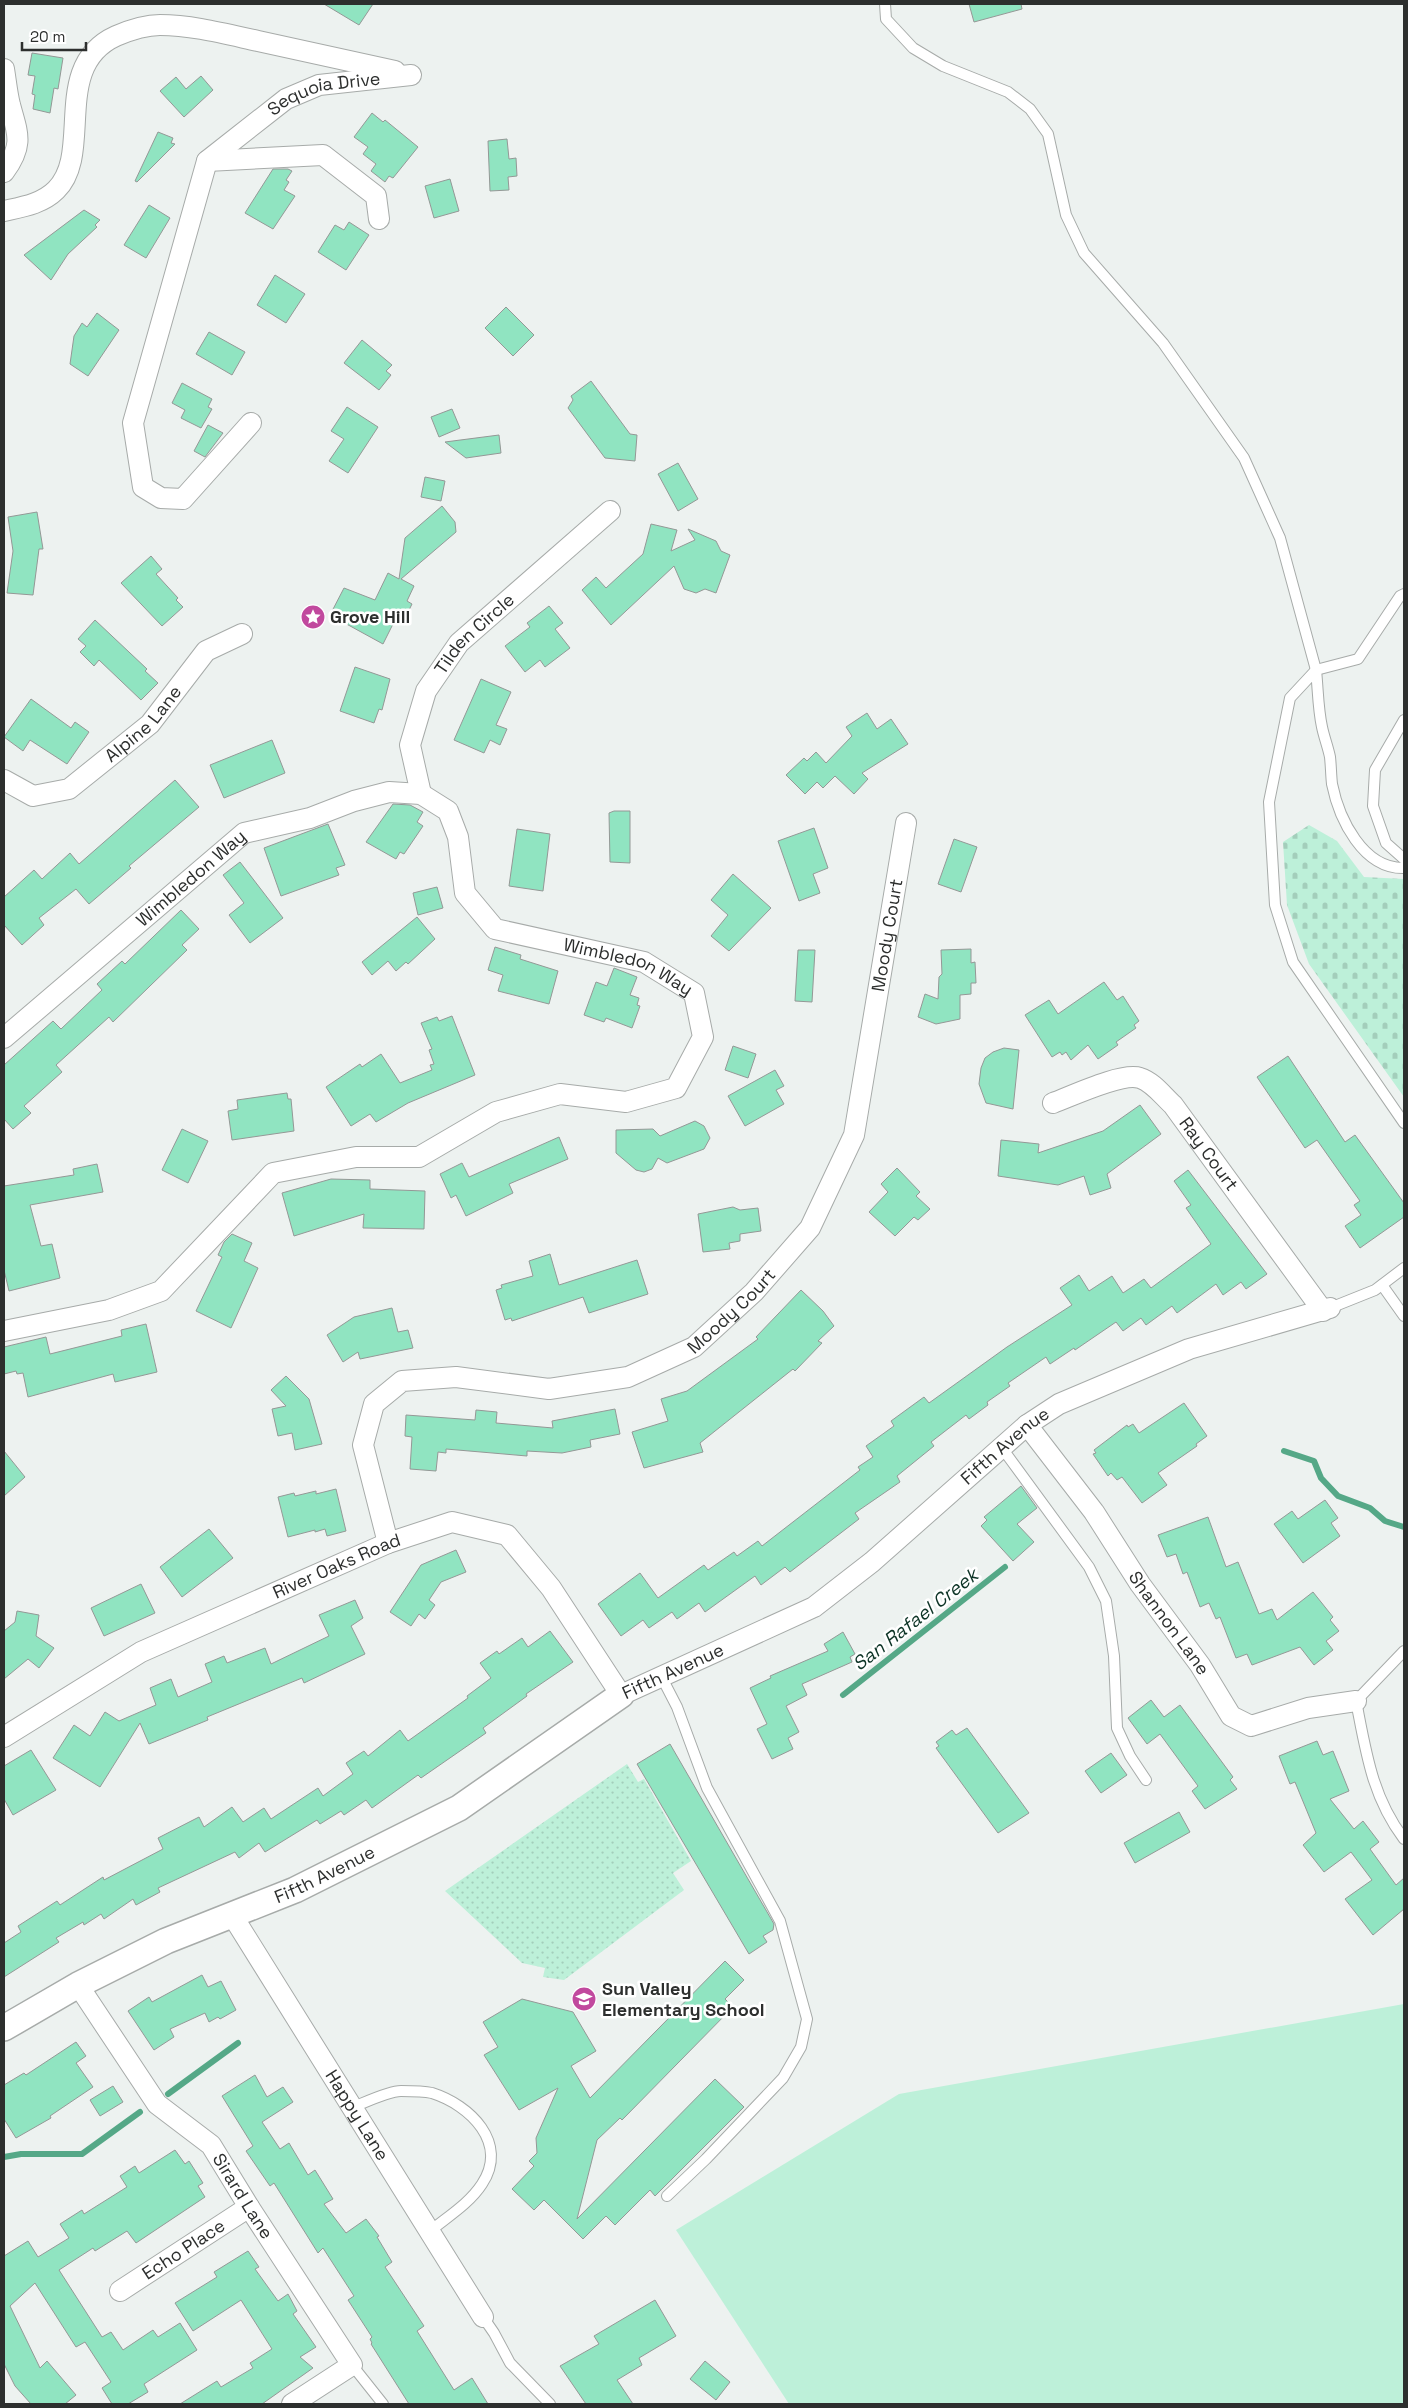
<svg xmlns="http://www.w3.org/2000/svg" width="1408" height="2408" font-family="'Space Grotesk',sans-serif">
	<defs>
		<pattern id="grass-dots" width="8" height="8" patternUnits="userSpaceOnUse" patternTransform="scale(1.25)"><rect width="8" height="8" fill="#bdf0d9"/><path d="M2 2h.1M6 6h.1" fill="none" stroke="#a3cebb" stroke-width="1.8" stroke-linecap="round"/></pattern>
		<pattern id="cemetery-stones" width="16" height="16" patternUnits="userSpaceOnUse" patternTransform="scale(1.25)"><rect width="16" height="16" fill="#bdf0d9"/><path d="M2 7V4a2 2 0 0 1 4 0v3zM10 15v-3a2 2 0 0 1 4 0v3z" fill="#a3cebb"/></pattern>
	</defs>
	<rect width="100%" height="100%" fill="#edf2f0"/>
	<path fill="url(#grass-dots)" d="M627,1764l11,18 6,-3 47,82 -18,12 11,17 -120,90 -21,-3 2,-9 -23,-5 -77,-72z"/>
	<path fill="url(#cemetery-stones)" d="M1309,825l28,16 27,36 40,2v218l-95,-133 -22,-59 -4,-63z"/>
	<path fill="#bdf0d9" d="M1404,2004v400h-615l-113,-174 223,-136z"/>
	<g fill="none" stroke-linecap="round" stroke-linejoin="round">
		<g stroke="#55a887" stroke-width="6">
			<path d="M1284,1451l30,10 7,17 17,18 32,12 15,13 19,6"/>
			<path d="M843,1695l162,-128"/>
			<path d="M168,2094l70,-51"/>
			<path d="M4,2157l17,-3h61l58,-42"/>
		</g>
	</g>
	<g fill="#90e4c1" stroke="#949896">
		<path d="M324,4h49l-14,21z"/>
		<path d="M969,4h52l1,5 -48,13z"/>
		<path d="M32,53l31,5 -5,31 -4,-1 -4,25 -17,-4 2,-14 -3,-1 3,-18 -7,-1z"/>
		<path d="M201,76l12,14 -29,27 -24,-26 16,-14 10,12z"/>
		<path d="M372,113l11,9 2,-2 33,27 -25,31 -4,-2 -4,6 -14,-11 5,-7 -13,-10 5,-7 -14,-10z"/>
		<path d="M158,132l15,6 -2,5 4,1 -38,38 -2,-1z"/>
		<path d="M507,139l2,20 7,-1 1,18 -9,1 1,13 -19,1 -2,-50z"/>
		<path d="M273,169h15l4,2 -6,9 3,2 -5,8 11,6 -22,33 -28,-16z"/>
		<path d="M450,179l9,32 -25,7 -9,-32z"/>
		<path d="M149,205l21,13 -24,40 -22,-13z"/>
		<path d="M84,210l16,10 -5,5 2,2 -29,27 -17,26 -27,-25z"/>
		<path d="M349,222l20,13 -23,35 -28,-18 17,-27 9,5z"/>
		<path d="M275,275l30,19 -19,29 -29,-18z"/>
		<path d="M506,307l28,28 -21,21 -28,-28z"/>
		<path d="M97,313l22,17 -31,46 -18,-12 4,-28 8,-13 5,4z"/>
		<path d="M209,332l36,20 -13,23 -36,-21z"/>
		<path d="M362,340l30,25 -6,6 5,4 -12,15 -35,-27z"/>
		<path d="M591,381l39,53 7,1 -2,26 -30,-3 -37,-50 5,-8 -2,-4z"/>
		<path d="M182,383l30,16 -4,8 4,2 -11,19 -20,-10 4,-8 -13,-7z"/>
		<path d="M347,407l31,20 -30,46 -19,-12 15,-22 -13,-8z"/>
		<path d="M452,409l8,19 -21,9 -8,-20z"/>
		<path d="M208,425l15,8 -18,24 -11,-6z"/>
		<path d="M499,435l2,18 -35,5 -21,-16z"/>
		<path d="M678,463l20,36 -20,12 -20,-37z"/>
		<path d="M425,477l20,4 -4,20 -20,-4z"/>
		<path d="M442,506l13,16 1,10 -55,47 13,7 -7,15 5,3 -8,16 -7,-4 -14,28 -53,-29 14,-27 31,12 13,-27 11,6 6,-41z"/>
		<path d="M37,512l6,37h-4l-6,46 -26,-2 6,-42 -5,-34z"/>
		<path d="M651,524l26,6 -6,21 24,-11 -7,-11 28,12 5,10 9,4 -14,38 -11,-4 -9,4 -12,-4 -10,-23 -63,59 -29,-35 14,-13 10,11 37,-34z"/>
		<path d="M151,556l11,13 -6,5 22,24 -2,2 7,7 -21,19 -41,-43z"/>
		<path d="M549,606l14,17 -8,6 15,19 -25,19 -5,-7 -15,12 -20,-26 25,-19 -3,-4z"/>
		<path d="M95,620l52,49 -2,2 13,12 -17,17 -42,-40 -5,6 -14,-14 6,-6 -8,-7z"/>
		<path d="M355,667l35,12 -8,31 -3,-1 -5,14 -34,-12z"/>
		<path d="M481,679l30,13 -15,33 11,4 -7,16 -10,-5 -6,13 -30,-13z"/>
		<path d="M31,699l40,29 4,-6 14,10 -22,32 -37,-24 -7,11 -19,-14z"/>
		<path d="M867,713l10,16 14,-10 17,25 -46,29 6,6 -14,15 -19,-18 -12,12 -6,-6 -12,12 -19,-19 18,-17 3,3 9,-9 10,11 26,-27 -6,-9z"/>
		<path d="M272,740l13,33 -61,25 -14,-33z"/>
		<path d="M175,780l24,27 -70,59 2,2 -42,36 -13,-15 -37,29 5,7 -22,20 -18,-20v-28l30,-27 8,9 28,-26 9,11z"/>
		<path d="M393,804l17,1 13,7 -6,10 6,4 -19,28 -4,-2 -4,7 -30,-17z"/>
		<path d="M614,811h16v52l-20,-1 -1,-49z"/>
		<path d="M328,824l17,41 -9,3 3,7 -58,21 -17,-48z"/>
		<path d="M814,828l14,40 -15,6 7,19 -21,8 -21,-60z"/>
		<path d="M517,829l33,5 -7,57 -34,-5z"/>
		<path d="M954,839l23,8 -16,45 -23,-8z"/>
		<path d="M240,862l43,56 -33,25 -21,-28 15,-12 -21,-28z"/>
		<path d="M733,874l38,34 -42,43 -18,-15 17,-21 -17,-15z"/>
		<path d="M437,887l6,21 -25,7 -5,-22z"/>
		<path d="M181,910l18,19 -17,16 5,5 -74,72 -4,-5 -53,48 6,7 -38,34 7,7 -18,16 -9,-10v-54l49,-44 8,8 41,-39 -5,-6 25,-23 3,3z"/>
		<path d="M417,917l18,22 -27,25 -2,-2 -10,9 -8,-10 -16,14 -10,-13z"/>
		<path d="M495,947l26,8 -1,4 38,12 -9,33 -51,-13 5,-16 -15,-5z"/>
		<path d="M971,949v14l4,-1 1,21h-5v11l-11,1v24l-24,5 -18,-7 7,-23 13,5 1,-22 3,-3 -1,-24z"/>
		<path d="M798,950h17l-3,52 -17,-1z"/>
		<path d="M614,968l23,9 -7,18 9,3 -2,7 3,1 -8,22 -26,-10 -2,4 -20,-7 12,-33 11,4z"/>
		<path d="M1104,982l13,18 6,-4 16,25 -5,4 2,3 -20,14 2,3 -20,14 -10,-14 -17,15 -5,-8 -4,3 -2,-3 -8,5 -27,-42 24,-15 9,14z"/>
		<path d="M452,1016l23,59 -67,28 -32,19 -6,-8 -19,12 -25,-39 34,-23 2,3 19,-13 19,29 32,-13 -2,-5 4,-1 -5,-14 3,-1 -11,-26 16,-6 2,4z"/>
		<path d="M733,1046l23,8 -8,24 -23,-8z"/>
		<path d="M1004,1048l15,2 -6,59 -27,-6 -7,-19 2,-16 4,-10 8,-6z"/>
		<path d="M1288,1056l57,86 10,-7 49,68v14l-44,31 -15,-22 16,-11 -7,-10 6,-4 -43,-61 -12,8 -48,-71z"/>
		<path d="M775,1070l9,16 -8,4 8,14 -39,22 -17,-30z"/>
		<path d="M287,1093l1,6h3l3,32 -62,9 -4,-29 10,-2 -1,-9z"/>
		<path d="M1140,1105l21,29 -54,40 4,14 -21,7 -6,-19 -26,9 -60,-9 3,-36 38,4 -1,9 65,-22z"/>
		<path d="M695,1121l9,5 6,12 -6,11 -37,14 -9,-5 -6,11 -8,3 -8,-2 -20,-17v-23l37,-1 7,7z"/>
		<path d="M182,1129l26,12 -20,42 -26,-13z"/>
		<path d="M559,1137l9,22 -59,25 4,9 -47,23 -10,-21 -5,3 -11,-24 22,-11 7,14z"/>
		<path d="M97,1164l6,28 -73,13 11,41 11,-2 8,34 -51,13 -5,-21v-84l70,-11 -1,-6z"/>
		<path d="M897,1168l23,24 -4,4 14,13 -12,11 -4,-3 -19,19 -26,-24 19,-20 -7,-8z"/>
		<path d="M1188,1170l79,104 -21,15 -5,-7 -18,13 -7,-11 -39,29 -5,-7 -26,19 -5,-7 -18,13 -7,-9 -41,28 -1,-2 -24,16 -4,-7 -38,26 2,3 -23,16 1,3 -19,14 -3,-4 -35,27 3,4 -37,30 3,6 -45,31 4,6 -69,53 -5,-5 -24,18 -6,-9 -50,36 -6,-9 -22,16 -5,-7 -23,16 -6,-8 -22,16 -23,-32 42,-31 18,25 46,-33 4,5 26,-18 3,4 21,-15 4,5 98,-76 -2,-3 15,-10 -7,-11 28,-20 -3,-5 33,-24 5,6 78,-56 65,-42 -12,-17 19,-13 10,16 23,-15 11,17 21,-14 7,9 60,-44 -25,-36 5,-3 -17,-24z"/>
		<path d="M331,1179l39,1v9l55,2 -1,38 -61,-1 1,-14 -70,22 -12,-43z"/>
		<path d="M733,1207l7,3 18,-2 3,23 -21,3v7l-11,2 1,6 -27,3 -5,-38z"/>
		<path d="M232,1234l20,9 -8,18 14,7 -27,60 -35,-17 26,-54 -4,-2 6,-13z"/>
		<path d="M550,1254l9,31 78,-25 11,34 -59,19 -6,-16 -71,24 -1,-3 -6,2 -9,-30 6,-2 -1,-3 32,-9 -4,-15z"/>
		<path d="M801,1290l22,21 11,15 -16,15 4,2 -27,28 -2,-2 -93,74 3,9 -59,16 -12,-36 36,-11 -7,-22 26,-8 71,-52 -2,-2z"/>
		<path d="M392,1308l6,24 10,-2 5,18 -53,11 -2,-7 -15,10 -16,-27 27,-18z"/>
		<path d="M146,1324l11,48 -42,10 -2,-8 -85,23 -5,-24 -6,1 -1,-3 -12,3v-27l42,-10 4,17 72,-18 -1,-6z"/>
		<path d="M286,1376l23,23 13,45 -27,6 -3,-17 -14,3 -6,-27 14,-3 -15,-16z"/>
		<path d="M1184,1403l23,33 -11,8 1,2 -39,27 9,12 -25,18 -20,-26 -5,3 -6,-7 -3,3 -15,-22 3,-1 -2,-3 33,-25 1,2 5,-3 6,9z"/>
		<path d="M615,1409l5,25 -30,6 1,7 -29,6 -35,-2v5l-81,-7v4l-8,-1 -2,19 -26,-2 2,-32 -7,-1 1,-21 69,5 1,-10 21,2 -1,11 57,5 -1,-7z"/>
		<path d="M4,1451l21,26 -21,19z"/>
		<path d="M1021,1486l16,22 -20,16 17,18 -21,19 -32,-35 6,-6 -3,-3z"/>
		<path d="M336,1489l10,42 -19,5 -2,-7 -10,3v-2l-27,7 -10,-40 16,-4 1,3 21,-5v3z"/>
		<path d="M1325,1500l13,18 -7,5 9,13 -37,27 -29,-39 18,-13 6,8z"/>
		<path d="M1208,1517l18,50 12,-5 21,52 13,-5 5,11 36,-28 20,25 -3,3 9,11 -13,10 7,9 -19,15 -14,-18 -48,18 -5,-11 -11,4 -16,-41 -4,2 -7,-16 -9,4 -13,-35 -4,2 -7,-20 -9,3 -9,-22z"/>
		<path d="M209,1529l24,29 -51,39 -22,-30z"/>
		<path d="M456,1550l10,22 -25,10 -12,18 6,5 -10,14 -6,-5 -8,12 -21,-14 31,-47z"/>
		<path d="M141,1584l14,29 -51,23 -13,-28z"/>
		<path d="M355,1600l8,18 -12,8 14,28 -61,29 -2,-5 -95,39 1,3 -59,24 -9,-21 -40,64 -47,-29 21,-33 16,11 15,-24 14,9 37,-16 -6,-17 21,-9 7,18 34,-15 -7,-18 19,-8 3,7 38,-15 6,16 58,-28 -10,-21z"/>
		<path d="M17,1611l22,4 -3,21 18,12 -15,20 -11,-9 -24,20v-48l11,-9z"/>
		<path d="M550,1631l23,31 -47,32 1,2 -44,32 3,5 -65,45 -3,-3 -46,33 -6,-8 -22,15 -3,-4 -21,13 -3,-4 -52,32 -6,-9 -20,15 -4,-6 -77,36 2,4 -24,13 -3,-6 -29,20 -3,-5 -17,11 -1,-3 -27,16 3,4 -55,35v-34l17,-11 -3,-6 39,-25 3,4 43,-28 1,3 59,-31 -5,-11 41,-21 5,10 28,-20 11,15 21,-14 7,11 47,-31 5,8 30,-22 -7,-11 18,-12 4,5 32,-26 8,11 60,-43 -1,-2 24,-18 -11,-15 17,-12 2,3 23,-16 6,9z"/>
		<path d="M843,1632l12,22 -5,3 2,5 -50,22 5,11 -21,11 13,26 -11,6 5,11 -21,10 -15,-30 10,-5 -17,-36 21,-10 -1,-2 58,-25 -4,-7z"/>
		<path d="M1151,1700l13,17 16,-12 53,72 -3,3 7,9 -32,20 -13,-18 6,-5 -38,-52 -13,10 -19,-26z"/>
		<path d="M967,1728l62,85 -31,20 -62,-85 3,-2 -3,-4 16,-12 4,5z"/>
		<path d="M1317,1741l6,14 10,-4 16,40 -19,8 24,30 9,-8 16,21 -9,7 26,36 8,-7v31l-31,26 -28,-36 27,-19 -21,-28 -27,20 -21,-27 13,-12 -21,-51 -5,2 -11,-28z"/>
		<path d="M670,1744l104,180 -1,6 -10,6 4,6 -18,12 -112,-190z"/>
		<path d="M31,1750l25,40 -43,25 -9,-16v-33z"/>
		<path d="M1111,1753l16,22 -26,18 -16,-22z"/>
		<path d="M1179,1812l11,20 -55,31 -11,-20z"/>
		<path d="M725,1961l19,19 -19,19 8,8 -111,113 -2,-2 -23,22 -20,79 138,-140 29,28 -89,89 -5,-6 -35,35 -9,-9 -23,23 -39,-39 -10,10 -22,-21 22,-23 -5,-5 8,-8 -1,-15 22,-50 -39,22 -35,-55 14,-8 -15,-25 39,-23 51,13 23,39 -25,15 19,32z"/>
		<path d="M202,1975l6,12 13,-6 15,29 -16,9 -2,-2 -9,5 -4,-9 -35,16 4,8 -20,13 -26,-39 21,-14 3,5z"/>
		<path d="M76,2042l10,14 -10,7 17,24 -43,29 1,2 -35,20 -12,-19v-34l20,-12 2,2z"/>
		<path d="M255,2075l12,22 16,-10 10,15 -31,20 18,27 9,-6 19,32 7,-5 18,29 -9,5 22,29 20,-14 13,17 -2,1 15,25 -7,5 39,59 -7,5 37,59 18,-12 16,26h-79l-38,-60 1,-1 -2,-4 2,-2 -24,-37 6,-4 -31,-48 -5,5 -44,-70 -4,3 -24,-35 7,-5 -31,-50z"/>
		<path d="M113,2086l10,16 -23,14 -10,-16z"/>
		<path d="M175,2150l10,14 4,-3 14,22 -5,3 7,11 -69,46 -9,-12 -32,20 -2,-3 -34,22 43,67 9,-5 12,18 30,-20 5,7 22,-14 17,27 -53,34 4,8 -20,12h-16l-10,-16 9,-6 -26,-40 -9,5 -41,-64 -25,23 30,62 7,-7 29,34 -11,9h-34l-16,-18 -11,-22v-108l24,-15 10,16 31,-19 -9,-14 22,-14 2,4 43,-27 -7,-11 15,-10 4,7z"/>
		<path d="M248,2251l11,16 -4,2 23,32 10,-7 9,17 -4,3 23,33 -16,10 13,11 -51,36h-82l37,-23 4,6 32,-19 -3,-5 22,-14 -31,-49 -48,31 -18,-28 42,-26 -3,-5z"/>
		<path d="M655,2300l21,36 -37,22 3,7 -25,15 16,24h-47l-26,-38 39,-22 -5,-8z"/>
		<path d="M705,2361l25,21 -14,18 -26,-21z"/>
	</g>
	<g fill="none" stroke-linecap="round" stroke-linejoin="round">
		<defs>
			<g id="service">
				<path d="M885,4l1,15 27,29 30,18 65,26 22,17 18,25 18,81 18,38 79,90 81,115 36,80 36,132 42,-11 42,-63 4,-2"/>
				<path d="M1404,720l-29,50 -2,36 13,37 18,16"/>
				<path d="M1404,868c-41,1 -65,-49 -72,-84 -1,-9 -1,-18 -2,-27 -2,-10 -6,-20 -8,-30 -4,-18 -4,-38 -6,-57l-26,28 -21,104 6,103 18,57 111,161"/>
				<path d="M1382,1285l22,31"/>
				<path d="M1330,1308l45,-18 29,-22"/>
				<path d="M1002,1448l87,119 17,34 8,55 3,72 13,28 16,24"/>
				<path d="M1404,1651l-48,50c10,51 16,96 48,138"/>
				<path d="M661,1676l16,31 30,81 73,133 27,98 -6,28 -18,31 -77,81 -39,37"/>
				<path d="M351,2108c13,-5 37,-17 50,-17 9,0 22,0 31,2 38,12 77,50 50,91 -13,20 -35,33 -53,48"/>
				<path d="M483,2317l11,16 16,30 40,41"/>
				<path d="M352,2365l31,39"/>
			</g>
			<g id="minor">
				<path d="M4,69c2,12 3,24 6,36 8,29 14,40 -6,67"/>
				<path d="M207,161l116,-6 53,41 3,23"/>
				<path d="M4,211c18,-4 38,-7 52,-21 38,-37 -6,-124 60,-154 14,-6 29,-11 44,-11 32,0 66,9 98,16 45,10 91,20 137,30"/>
				<path id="s1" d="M251,423l-68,76 -22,-1 -18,-11 -10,-64 74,-262 79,-62 33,-14 92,-10"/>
				<path id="s2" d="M4,780l29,16 36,-7 81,-65 56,-73 36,-17"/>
				<path id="s3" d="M421,794l-11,-49 16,-54 33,-48 151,-132"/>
				<path id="s4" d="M4,1038l240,-205 66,-15 44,-17 35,-9 32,2 27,17 10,26 7,56 30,36 149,33 50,31 9,44 -27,51 -50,14 -66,-8 -64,18 -77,45h-63l-83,16 -112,118 -52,19 -105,21"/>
				<path id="s5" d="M1053,1103c19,-7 69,-31 87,-25 13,4 23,18 33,27l150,206"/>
				<path id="s6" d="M1027,1425l67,87 46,72 60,81 31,51 20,10 57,-18 48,-7"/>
				<path id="s7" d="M388,1543l-25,-98 11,-41 28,-23 54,-4 93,12 79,-12 66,-30 60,-55 56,-64 44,-93 52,-312"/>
				<path id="s8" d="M4,1737l137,-85 247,-109 64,-21 55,13 44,53 70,107 193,-88 58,-45 155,-137 32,-21 130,-55 141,-41"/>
				<path id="s9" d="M232,1915l251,402"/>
				<path id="s10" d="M78,1985l79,119 54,41 38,62 103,158 -60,39"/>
				<path id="s11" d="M120,2291l129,-84"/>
			</g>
			<g id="tertiary">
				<path id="s12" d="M4,2028l74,-43 88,-44 129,-51 164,-82 162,-113"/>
			</g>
		</defs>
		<use href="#service" stroke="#a7aba9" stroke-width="12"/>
		<use href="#minor" stroke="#a7aba9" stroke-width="22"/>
		<use href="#tertiary" stroke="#a7aba9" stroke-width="28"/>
		<use href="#service" stroke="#fff" stroke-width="10"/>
		<use href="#minor" stroke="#fff" stroke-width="20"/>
		<use href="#tertiary" stroke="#fff" stroke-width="25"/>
	</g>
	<defs>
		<symbol id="sight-disc" viewBox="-11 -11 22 22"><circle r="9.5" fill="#c1499e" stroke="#fff"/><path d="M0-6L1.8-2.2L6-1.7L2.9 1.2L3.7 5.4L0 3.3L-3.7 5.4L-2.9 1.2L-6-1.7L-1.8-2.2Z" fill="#fff"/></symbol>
		<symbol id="school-disc" viewBox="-11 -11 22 22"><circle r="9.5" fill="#c1499e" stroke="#fff"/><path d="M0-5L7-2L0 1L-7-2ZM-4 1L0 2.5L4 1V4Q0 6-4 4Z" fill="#fff"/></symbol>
	</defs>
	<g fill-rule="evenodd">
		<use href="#sight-disc" x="299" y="603" width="28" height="28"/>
		<use href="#school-disc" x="570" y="1985" width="28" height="28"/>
	</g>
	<g text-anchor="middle" stroke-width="5" stroke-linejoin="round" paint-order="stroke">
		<g font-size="18" fill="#2d2f2e" stroke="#fff">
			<text dy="6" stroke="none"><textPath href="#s1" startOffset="621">Sequoia Drive</textPath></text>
			<text dy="6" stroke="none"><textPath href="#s3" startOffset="182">Tilden Circle</textPath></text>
			<text dy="6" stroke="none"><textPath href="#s2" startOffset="169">Alpine Lane</textPath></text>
			<text dy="6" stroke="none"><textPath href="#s4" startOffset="246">Wimbledon Way</textPath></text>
			<text dy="6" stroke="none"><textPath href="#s7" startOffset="952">Moody Court</textPath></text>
			<text dy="6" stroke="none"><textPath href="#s4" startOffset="801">Wimbledon Way</textPath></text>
			<text dy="6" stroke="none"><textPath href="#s5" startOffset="195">Ray Court</textPath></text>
			<text dy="6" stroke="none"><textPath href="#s7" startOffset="532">Moody Court</textPath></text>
			<text dy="6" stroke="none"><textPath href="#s8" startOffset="1214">Fifth Avenue</textPath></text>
			<text dy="6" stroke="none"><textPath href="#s8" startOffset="375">River Oaks Road</textPath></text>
			<text dy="6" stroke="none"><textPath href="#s6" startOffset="244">Shannon Lane</textPath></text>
			<text dy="6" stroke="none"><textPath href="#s8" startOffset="809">Fifth Avenue</textPath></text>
			<text dy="6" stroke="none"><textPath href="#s12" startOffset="356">Fifth Avenue</textPath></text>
			<text dy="6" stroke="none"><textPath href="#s9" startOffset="236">Happy Lane</textPath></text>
			<text dy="6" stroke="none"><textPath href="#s10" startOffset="271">Sirard Lane</textPath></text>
			<text dy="6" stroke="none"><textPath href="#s11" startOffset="76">Echo Place</textPath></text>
		</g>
		<g font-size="18" font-weight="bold" fill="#2d2f2e" stroke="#fff" text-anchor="start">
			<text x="330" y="623">Grove Hill</text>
			<text x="602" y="1995">Sun Valley<tspan x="602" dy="21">Elementary School</tspan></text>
		</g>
		<g font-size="19" font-style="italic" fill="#0d3426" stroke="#fff">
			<text transform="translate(915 1619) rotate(-38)" y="7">San Rafael Creek</text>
		</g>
	</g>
	<rect width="1408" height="2408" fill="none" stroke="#2d2f2e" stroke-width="10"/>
	<path d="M22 42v8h64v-8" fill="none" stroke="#2d2f2e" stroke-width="2.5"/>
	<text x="30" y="42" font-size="15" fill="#2d2f2e" stroke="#ffffff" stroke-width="4" paint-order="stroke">20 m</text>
</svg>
